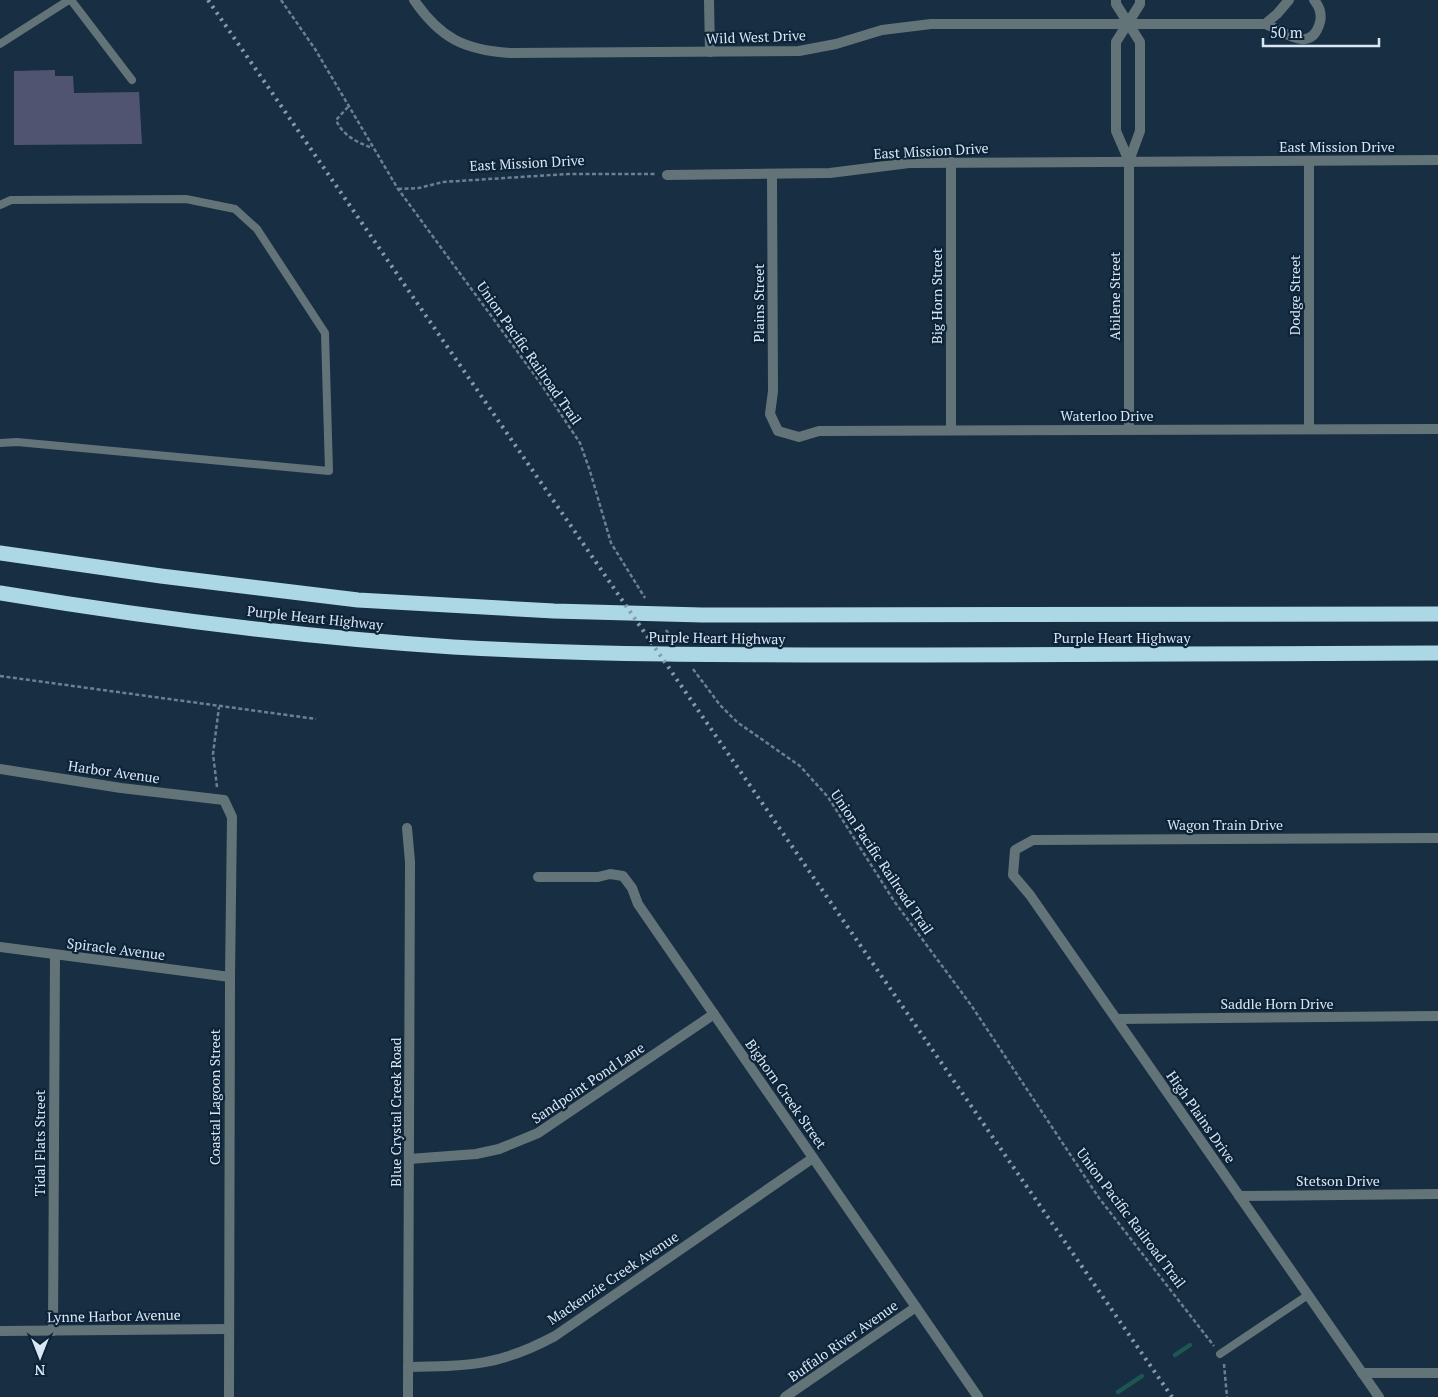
<svg xmlns="http://www.w3.org/2000/svg" width="1438" height="1397" font-family="'PT Serif',serif">
	<rect width="100%" height="100%" fill="#172e43"/>
	<g fill="none" stroke-linecap="round" stroke-linejoin="round">
		<g stroke="#1e5752" stroke-width="4.5">
			<path d="M1175,1355l15,-10"/>
			<path d="M1118,1392l24,-16"/>
		</g>
	</g>
	<path fill="#515471" d="M55,70v6h18l1,17 65,-1 3,52 -128,1v-74z"/>
	<g fill="none" stroke-linecap="round" stroke-linejoin="round">
		<g stroke="#6d8092" stroke-width="2.5" stroke-dasharray="4 2.5" stroke-linecap="butt">
			<path d="M281,0l34,49 83,140 141,192 41,62 10,28 21,72 34,55"/>
			<path d="M348,107l-12,13c7,16 21,22 36,28"/>
			<path d="M398,189l21,-1 24,-6 125,-8h87"/>
			<path d="M666,630l7,10"/>
			<path d="M693,669l27,36 17,17 63,44 28,31 66,104 77,104 128,193 115,148"/>
			<path d="M0,676l316,43"/>
			<path d="M217,787l-4,-33 6,-47"/>
			<path d="M1224,1364l3,33"/>
		</g>
		<g stroke="#637479" stroke-width="8">
			<path d="M71,0l61,80"/>
			<path d="M0,44l69,-44"/>
			<path d="M0,205l11,-5 175,-1 49,10 22,20 68,104 4,138 -312,-29 -17,1"/>
			<path d="M1220,1354l88,-59"/>
		</g>
		<g stroke="#637479" stroke-width="10">
			<path d="M414,0c26,38 50,50 96,53l289,-2 37,-7 46,-14 49,-6h334c18,6 46,32 55,-2 2,-8 -1,-16 -6,-22"/>
			<path d="M709,0l1,52"/>
			<path d="M1116,0v4l12,19 -12,19v89l13,30"/>
			<path d="M1265,24l12,-10 12,-14"/>
			<path d="M1309,161v268"/>
			<path d="M951,162v268"/>
			<path d="M772,174l1,217 -3,23 8,17 21,6 20,-6 619,-2"/>
			<path d="M667,175l163,-2 79,-10 529,-3"/>
			<path d="M1129,430v-269l11,-30v-89l-12,-19 12,-19v-4"/>
			<path d="M0,769l121,19 103,12 8,17 -2,160 -1,420"/>
			<path d="M407,828l3,34 -2,535"/>
			<path d="M538,877h60l12,-3 13,2 9,12 6,16 340,493"/>
			<path d="M0,947l230,30"/>
			<path d="M1117,1019l321,-3"/>
			<path d="M409,1159l67,-5 23,-5 39,-16 176,-119"/>
			<path d="M1239,1196l199,-2"/>
			<path d="M0,1331l228,-2"/>
			<path d="M53,1331l2,-376"/>
			<path d="M408,1367c62,-1 91,-1 147,-31l258,-178"/>
			<path d="M1362,1373h76"/>
			<path d="M785,1397l131,-90"/>
			<path d="M1379,1397l-349,-502 -17,-20 2,-25 18,-10 405,-2"/>
		</g>
		<g stroke="#acd8e5" stroke-width="15">
			<path d="M0,553l161,23 197,24 196,11 148,4 736,-1"/>
			<path d="M0,593c150,25 301,44 453,54 157,9 314,8 471,8 171,-1 343,-1 514,-2"/>
		</g>
		<path stroke="#89a" stroke-width="4" stroke-dasharray="2.5 5" stroke-linecap="butt" d="M208,0l964,1397"/>
	</g>
	<g text-anchor="middle" stroke-width="4.5" stroke-linejoin="round" paint-order="stroke">
		<g font-size="14" fill="#d9e7f5" stroke="#0d2438">
			<text transform="translate(756 37) rotate(-2)" y="5">Wild West Drive</text>
			<text x="1337" y="152">East Mission Drive</text>
			<text transform="translate(931 151) rotate(-3)" y="5">East Mission Drive</text>
			<text transform="translate(527 163) rotate(-3)" y="5">East Mission Drive</text>
			<text transform="translate(1295 295) rotate(-90)" y="5">Dodge Street</text>
			<text transform="translate(937 296) rotate(-90)" y="5">Big Horn Street</text>
			<text transform="translate(1115 296) rotate(-90)" y="5">Abilene Street</text>
			<text transform="translate(759 303) rotate(-90)" y="5">Plains Street</text>
			<text transform="translate(529 353) rotate(55)" y="5">Union Pacific Railroad Trail</text>
			<text x="1107" y="421">Waterloo Drive</text>
			<text transform="translate(315 618) rotate(6)" y="5">Purple Heart Highway</text>
			<text transform="translate(717 638) rotate(1)" y="5">Purple Heart Highway</text>
			<text x="1122" y="643">Purple Heart Highway</text>
			<text transform="translate(114 772) rotate(8)" y="5">Harbor Avenue</text>
			<text x="1225" y="830">Wagon Train Drive</text>
			<text transform="translate(882 862) rotate(56)" y="5">Union Pacific Railroad Trail</text>
			<text transform="translate(116 949) rotate(7)" y="5">Spiracle Avenue</text>
			<text x="1277" y="1009">Saddle Horn Drive</text>
			<text transform="translate(588 1083) rotate(-34)" y="5">Sandpoint Pond Lane</text>
			<text transform="translate(786 1094) rotate(55)" y="5">Bighorn Creek Street</text>
			<text transform="translate(215 1097) rotate(-90)" y="5">Coastal Lagoon Street</text>
			<text transform="translate(396 1112) rotate(-90)" y="5">Blue Crystal Creek Road</text>
			<text transform="translate(1201 1117) rotate(55)" y="5">High Plains Drive</text>
			<text transform="translate(40 1143) rotate(-90)" y="5">Tidal Flats Street</text>
			<text x="1338" y="1186">Stetson Drive</text>
			<text transform="translate(1131 1218) rotate(53)" y="5">Union Pacific Railroad Trail</text>
			<text transform="translate(613 1278) rotate(-34)" y="5">Mackenzie Creek Avenue</text>
			<text transform="translate(114 1316) rotate(-1)" y="5">Lynne Harbor Avenue</text>
			<text transform="translate(843 1341) rotate(-35)" y="5">Buffalo River Avenue</text>
		</g>
	</g>
	<g transform="translate(40 1357) rotate(180)" stroke="#0d2438" stroke-width="4" paint-order="stroke">
	<path d="M0-4L9 19L0 12L-9 19Z" fill="#d9e7f5"/>
	<text y="-8" font-size="14" font-weight="bold" text-anchor="middle" fill="#d9e7f5">N</text>
	</g>
	<path d="M1263 38v8h116v-8" fill="none" stroke="#d9e7f5" stroke-width="2.5"/>
	<text x="1270" y="38" font-size="15" fill="#d9e7f5" stroke="#0d2438" stroke-width="4" paint-order="stroke">50 m</text>
</svg>
